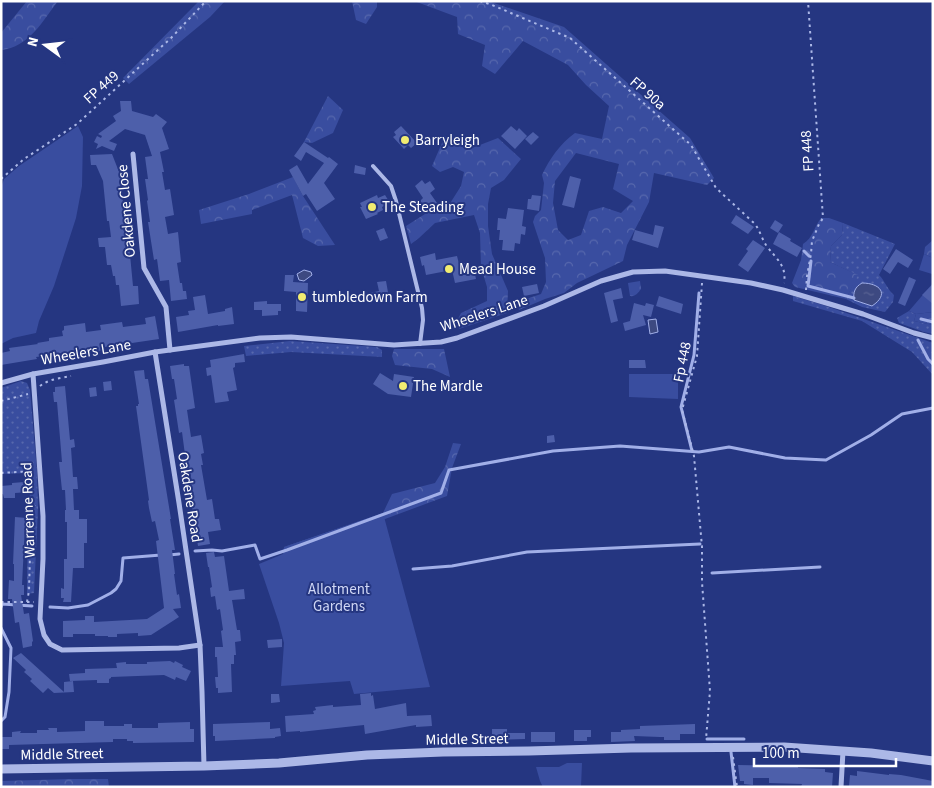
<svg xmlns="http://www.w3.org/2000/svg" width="934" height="788" font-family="'Source Sans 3',sans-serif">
	<defs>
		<pattern id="grass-dots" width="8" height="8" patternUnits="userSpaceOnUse" patternTransform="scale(1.25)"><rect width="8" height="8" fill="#394d9f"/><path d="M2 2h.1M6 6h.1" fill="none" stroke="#5768ad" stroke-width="1.8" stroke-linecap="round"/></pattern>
		<pattern id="forest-crowns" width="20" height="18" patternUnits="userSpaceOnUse" patternTransform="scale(1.25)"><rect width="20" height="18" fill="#394d9f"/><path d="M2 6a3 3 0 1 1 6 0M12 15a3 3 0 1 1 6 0" fill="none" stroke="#5768ad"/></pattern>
		<pattern id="water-ripples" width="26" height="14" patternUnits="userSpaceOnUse" patternTransform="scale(1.25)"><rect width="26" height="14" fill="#3d4981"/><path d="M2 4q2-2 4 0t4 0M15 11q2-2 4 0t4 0" fill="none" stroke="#5a6494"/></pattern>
	</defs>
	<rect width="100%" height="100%" fill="#253681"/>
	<g fill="url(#grass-dots)">
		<path d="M843,223l52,21 -16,31c6,6 8,14 15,20l-1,7 -8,10 -23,-5 -16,-8 11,-24 -27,-13 1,-16 11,-11z"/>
		<path d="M793,296l30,9 110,38v32l-21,-23 -50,-31 -69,-20z"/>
		<path d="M909,311l7,3 -2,7 19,4v9l-9,-2 -25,-9 -2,-5z"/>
		<path d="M290,341l87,6 5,3v7l-91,-5 -45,4 -2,-10z"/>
		<path d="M21,381l6,2 3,7 7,82 1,36 -4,85 -7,1 1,-92h2l-1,-29 -28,1v-86z"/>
	</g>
	<g fill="url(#forest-crowns)" fill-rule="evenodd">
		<path d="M27,1h31c-16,21 -29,46 -57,49v-17z"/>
		<path d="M199,1h26l-15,16 -81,67 -6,-6z"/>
		<path d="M352,1h25v6l-11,17 -10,-4z"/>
		<path d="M414,1h74l76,26 126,111 24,40 -7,7 -53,-12 -5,29 -22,43 -4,16 -46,22 -13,10 -19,6 -26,11 -2,-8 24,-8 5,-12 -1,-24 -12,-36 2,-6 6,-6 3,-27 -2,-8c8,-17 18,-31 33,-42l27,6 7,-33 -23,-21 -18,-20 -45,-24 -28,33 -13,-8 3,-21 -27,-11 -1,-17zM576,153l43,11 -6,25 20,12 -12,12 -18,-6 -14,4 -8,24 -13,5 -10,-10 -5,-27 2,-22z"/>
		<path d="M328,96l15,14 -10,23 -21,10 -8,-1z"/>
		<path d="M445,136l22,14 31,-12 23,21 -17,21 -13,8 -3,16v22l4,28 16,37 -1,22 -48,16 -2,-8 4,-8 26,-12v-14l-6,-20 -1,-34 -6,-18 -39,8 -16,15 -8,6 -5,-18 19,-12 24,-9 12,-19 3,-14 -11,-5 -13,5 -8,-6z"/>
		<path d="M293,177l10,19 32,49 -17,1 -15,-8 -11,-43 -40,15v4l-51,10 -2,-14 50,-16z"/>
		<path d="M821,218h8l14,5 -1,12 -11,11 -1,16 28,13 -12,24 -51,-12 -3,-4 9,-23 2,-16c10,-6 11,-17 18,-26z"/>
		<path d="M933,240v18l-9,-4 1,-7z"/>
		<path d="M640,281l1,8c-3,4 -6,8 -11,7l-2,-13z"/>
		<path d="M933,312v13l-19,-4 2,-7z"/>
		<path d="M394,349h50l6,28 -18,-8 -37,-4 -3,-9z"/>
		<path d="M453,443l8,1 -9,24 -5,28 -62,23 -35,17 -66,11 99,-34 9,-19 43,-11 10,-16z"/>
		<path d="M72,779h36l1,8h-108v-6z"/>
	</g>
	<g fill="#394d9f">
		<path d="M78,126l5,11 -1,49 -6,32 -22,68 -15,35 -3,12 -23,5 -12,6v-156l3,-9 15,-13z"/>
		<path d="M924,254l9,4v17l-1,-1 -13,-4z"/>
		<path d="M933,283v29l-17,2 -7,-3z"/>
		<path d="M629,374h49v25l-49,-2z"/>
		<path d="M383,513l47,174 -76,7 -4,-13 -69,5 3,-43 -5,-20 -20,-59 24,-10 1,-7z"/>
		<path d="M567,763h15l-1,24h-38l-3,-6 -4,-14h23z"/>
	</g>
	<g fill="url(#water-ripples)" stroke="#a1afe8">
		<path d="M304,270l7,2 1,3 -8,6 -5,-1 -2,-6z"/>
		<path d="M862,283c18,0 28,11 10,23l-18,-6c-1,-8 1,-13 8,-17z"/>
		<path d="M656,319l2,13 -8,2 -2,-14z"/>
	</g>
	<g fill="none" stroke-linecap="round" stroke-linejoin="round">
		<g stroke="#a1afe8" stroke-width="3">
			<path d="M804,251l5,5"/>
			<path d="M811,261l-3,25 46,12"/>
			<path d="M921,319l12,3"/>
			<path d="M918,340l10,19 5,5"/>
			<path d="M692,451l-11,-44 13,-52 5,-62"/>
			<path d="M195,551l17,-1 10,1 33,-6 5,14 27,-9 154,-57 8,-23 104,-19 67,-5 79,6 30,-5 56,11 41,2 45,-25 31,-21 31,-6"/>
			<path d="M169,555l10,-1"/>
			<path d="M413,569l39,-3 75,-14 173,-8"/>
			<path d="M712,573l108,-6"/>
			<path d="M1,607l1,-3 30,2"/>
			<path d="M50,607l18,1 20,-3 23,-12 5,-4 5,-8 2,-23 38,-3"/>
			<path d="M1,628l10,20 -2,44 -4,25 -4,4"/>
			<path d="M707,739h37"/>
			<path d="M731,752l4,35"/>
		</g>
	</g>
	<g fill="#4d5faa">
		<path d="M120,101h11l1,10 21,6 3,-3 11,8 -5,6 7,21 -9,3 4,20h-2l3,18 5,-1 4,26 -9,2 3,17 10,-2 3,30 -4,1 3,20h2l1,8h3l1,8 -16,2 -2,-21 -9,1 -3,-22 -3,1 -6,-38h2l-3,-21 1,-1 -3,-21h3l-3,-22 7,-1 -7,-21 -20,-6 -16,12 8,3 -3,7 -12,-5 -6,3 2,-5 -4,-2 3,-6 4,2 1,-2 -4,-2 18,-13 -3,-5 8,-5z"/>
		<path d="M401,126l16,17 -6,5 -3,-3 -4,4 -11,-12 3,-2 -2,-3z"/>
		<path d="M511,126l6,5 2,-3 8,8 -12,13 -14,-13z"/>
		<path d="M533,132l6,5 -8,8 -6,-6z"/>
		<path d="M304,142l24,16 1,-1 9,7 -14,19 11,16 -18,12 -11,-17 -3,2 -14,-26 8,-5 11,19 16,-21 -18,-11 -5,9 -7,-5z"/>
		<path d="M112,154l9,23 3,39 4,28h1l4,42h5l1,18 -18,2 -2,-21h-3l-1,-9h-2l-2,-11h-4l-2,-18h-6l-1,-9 13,-1 -2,-16h-2l-4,-40 -7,-16h-5l-1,-10z"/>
		<path d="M355,165l11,3 -1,7 -11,-2z"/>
		<path d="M570,176l11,3 -7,29 -12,-3z"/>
		<path d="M422,180l3,4 5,-3 5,8 -5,4 7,10 -7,5 -2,-3 -4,4 -5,-7 4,-4 -8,-12z"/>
		<path d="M377,195l1,3 7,-3 5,8 -8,4 1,3 -6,3 1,1 -12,5 -6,-12h2l-2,-4z"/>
		<path d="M532,195l9,1 -2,15 -12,-2 1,-10h3z"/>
		<path d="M508,208l16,2 -2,16 4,1 -1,8 -4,-1 -1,10 -5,-1 -1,8 -12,-1 1,-10h-4l1,-10h-3l1,-12 8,1z"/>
		<path d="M736,215l18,12 -6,7 -17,-11z"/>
		<path d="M775,220l8,5 -5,8 -8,-5z"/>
		<path d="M655,225l9,2 -6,21 -26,-8 3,-10 18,5z"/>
		<path d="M384,228l4,10 -8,3 -4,-10z"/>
		<path d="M779,232l12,7 -1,2 12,7 -5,9 -24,-13z"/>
		<path d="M753,240l12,8 -17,24 -10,-7 10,-14 -2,-2z"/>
		<path d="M896,249l17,11 -5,8 -10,-6 -8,12 -7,-5z"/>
		<path d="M435,253l1,7 21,-4 2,8 6,-1v4l8,-2 3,14 -21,4 -3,-13 -26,5 -2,-10 -2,1 -2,-9z"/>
		<path d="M285,275h9l-1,7 15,1 -1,29 -11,-1v-19l-12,-1z"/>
		<path d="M909,277l7,3 -11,26 -7,-3z"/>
		<path d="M386,281l3,17 -18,3 -1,-8 9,-2 -2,-9z"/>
		<path d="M537,284l2,9 -15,3 -2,-9z"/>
		<path d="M933,284v20l-11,-9z"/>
		<path d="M621,288l2,10 -10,2 5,21 -7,2 -7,-30z"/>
		<path d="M205,295l3,19 17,-3v-2l7,-2 2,17 -16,2v-1l-40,7 -2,-15 13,-2 -1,-4 7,-1 -2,-13z"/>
		<path d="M659,296l24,8 -2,10 -25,-8z"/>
		<path d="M267,301v3h14v7h-3v4l-16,1v-6h-8v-8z"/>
		<path d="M634,303l11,3 1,-3 8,2 -3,12 -8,-2 3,10 -21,6 -2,-8 7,-2z"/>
		<path d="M155,316l4,23 -54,8v3l-15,2 -1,-3 -26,4 -27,4 1,2 -36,6v-12l9,-2 -1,-3 29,-4 -1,-1 12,-2v-3l14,-2 -1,-5 2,-1v-4l21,-3 1,9 15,-2 -1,-5 22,-3 1,5 23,-3 -1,-6z"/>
		<path d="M244,354l1,8 -10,1v4l-2,1 4,22 -10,2 2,9 -14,2 -4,-28 -4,1 -1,-8 5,-1 -1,-7z"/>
		<path d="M629,360h16l1,8h-17z"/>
		<path d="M184,364v2h5l6,42 -8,2 4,27 10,-2 3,18 -3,1 2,11h-2l6,35 5,-1 3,20h4l2,11 -13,2 2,12 -12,2 -12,-76h1l-5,-38 -3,1 -5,-33 3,-1 -3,-20h-2l-2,-13z"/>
		<path d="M144,370l1,9h3l23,140h-1l5,31h-3l3,24h-1l3,21 2,-1 2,14 -8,1 6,8 -28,18 -13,1v-3l-21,1v3h-9v-1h-13v-2h-22v3h-10v-16l22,-1v-4h9v6l53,-3 17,-11 -8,-67 3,-1 -4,-19 -3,1 -3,-14 -1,-7 1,-1 -13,-94h2v-2h1l-5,-33z"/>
		<path d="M380,373l13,8 1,-7 20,3 -3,20 -23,-3 -15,-10z"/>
		<path d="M111,381l1,9 -8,1 -1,-9z"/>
		<path d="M65,386l5,54 4,-1 1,8 -4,1 2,29h4l1,12h-5l1,21h5v9h8v24h-3v25h-11l-2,34h-8l1,-4h-3v-10l3,1v-30h3v-37h-2v-12h1l-1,-20h-3l-3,-28h3l-5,-60h-3l-1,-10h2v-5z"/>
		<path d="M96,387l1,9 -7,1 -1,-9z"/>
		<path d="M554,435l1,7 -8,1v-7z"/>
		<path d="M24,482v2h5v8l-14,1v5h-11l-1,-4h-2v-8l11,-1v-2z"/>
		<path d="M15,517l12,1v8h-2l-2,39 -1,20h2v10h-3l3,19 5,-1 4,28 -1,1v4l-9,2 -4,-26 -4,1 -3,-24h-4l1,-19 5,1v-17h-1z"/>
		<path d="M214,552l1,5 9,-1 5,35 15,-2 1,10 -13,1 5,30h3l1,11 -6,1 1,13h-2v9h-3l1,28 -14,1v-5h-2l-1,-11h3l-1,-20h-2v-10h8l-2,-16 2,-1 -3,-21 -3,1 -2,-14 -4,1 -1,-9 2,-1 -3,-20h-1l-2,-14z"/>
		<path d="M282,639v8l-14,1 -1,-8z"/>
		<path d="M21,653l43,39v-10l9,-1 1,11 -20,1 -6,-5 -5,5 -13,-12 2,-2 -8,-7 2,-2 -13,-12z"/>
		<path d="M170,661l4,2 1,-2 8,4 -1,2 9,4 -5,10 -10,-4 -1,3 -11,-5 -53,2v1l-2,1v4h-12v-3l-27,1 -1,-7 16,-1v-4l32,-1 -1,-5 10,-1v2h21v-2z"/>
		<path d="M371,693v3l2,-1 2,14 31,-6 1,13 24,-1 1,11 -16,1v-2l-51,9 -1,-9 -64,7v-1l-14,1 -1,-16 29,-2 -1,-3 3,-1 -1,-3 18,-2v2l28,-2 -1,-11z"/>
		<path d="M271,694h8l1,8 -9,1z"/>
		<path d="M85,721h19v5h20v-2h8v4h26v-5l32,-1v7h4v13l-61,1v-2h-6v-2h-14v3l-104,3v4h-8v-12h11v-5l9,-1 -1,2h17v-3h12l-1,-2h9v4l28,-1z"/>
		<path d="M270,722v7l10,-1 1,8 -6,1v1l-60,3v-5h-2v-12z"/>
		<path d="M695,724v10h-15v6h-16v-3h-4l-26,-1 1,5 -24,1v-10h10v-2l19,-1v-3z"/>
		<path d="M492,729h15v4h18v6l-33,1z"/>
		<path d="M574,730h17v7h-4v4h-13z"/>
		<rect x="531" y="732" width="24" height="10"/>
		<path d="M738,765l60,1v2l27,1v3l8,1 -1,14h-31l1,-3 -33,-1v-5h-16v7l-9,-1v-3h-4z"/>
		<path d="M857,771l32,4v-1l12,1 32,6v6h-74l-10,-1 1,-11 7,1z"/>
	</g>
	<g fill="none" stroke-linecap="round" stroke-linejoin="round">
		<g stroke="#acb8e7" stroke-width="2" stroke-dasharray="2.5 4" stroke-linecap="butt">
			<path d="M480,1l12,4 78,33 121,107 25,43 39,36c5,7 7,15 11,21 10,14 21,20 18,38"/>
			<path d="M1,179l23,-20 53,-35 94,-86 35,-37"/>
			<path d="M702,283l-5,73 -15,54 12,46 8,91v35l8,109 -4,48"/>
			<path d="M806,290l1,-14 4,-22 1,-13 7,-17 4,-6 -15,-217"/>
			<path d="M40,386c9,-7 21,-8 31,-10"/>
			<path d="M1,401l27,-7"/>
			<path d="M1,473l32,-2"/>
			<path d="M1,602h33"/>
			<path d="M27,602l2,-11 2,-73 4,-13"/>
			<path d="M733,757l4,30"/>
		</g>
		<path stroke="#acb8e7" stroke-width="4" d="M373,166l18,20 5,15 26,107 1,12 -3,24"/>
		<g stroke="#acb8e7" stroke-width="5">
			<path d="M133,154l11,114 22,39 4,43"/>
			<path d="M155,352l24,151 21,142 2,47 2,74"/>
			<path d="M33,374l10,142v43l-3,60 4,16 6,9 12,6 117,-2 21,-3"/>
			<path d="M1,383l32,-9 70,-12 52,-10 105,-14 31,-1 103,8 47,-3 16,-4 87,-32 57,-25 32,-9 32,-1 86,12 32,7 80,24 51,19 19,5"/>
			<path d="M841,787l2,-36"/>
		</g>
		<path stroke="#acb8e7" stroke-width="9" d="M1,769l203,-3 75,-3 88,-8 76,-3 86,-1 102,-3 153,-1 87,6 62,8"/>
	</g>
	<g fill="#f1ec71" stroke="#253681" stroke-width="2">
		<circle cx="405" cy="140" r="5"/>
		<circle cx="372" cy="207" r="5"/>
		<circle cx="449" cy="269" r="5"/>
		<circle cx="302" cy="297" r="5"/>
		<circle cx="403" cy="386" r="5"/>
	</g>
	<g text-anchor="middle" stroke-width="4" stroke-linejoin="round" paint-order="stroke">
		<g font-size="15" fill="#fff" stroke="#253681">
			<text transform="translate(101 87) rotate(-42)" y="5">FP 449</text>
			<text transform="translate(648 93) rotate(41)" y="5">FP 90a</text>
			<text transform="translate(807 151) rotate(-94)" y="5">FP 448</text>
			<text transform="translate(126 211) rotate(-95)" y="5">Oakdene Close</text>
			<text transform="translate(484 313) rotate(-18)" y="5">Wheelers Lane</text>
			<text transform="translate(86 352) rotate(-10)" y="5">Wheelers Lane</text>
			<text transform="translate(682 362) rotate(-79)" y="5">Fp 448</text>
			<text transform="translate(190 497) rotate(81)" y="5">Oakdene Road</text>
			<text transform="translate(28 510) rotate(-92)" y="5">Warrenne Road</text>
			<text transform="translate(467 739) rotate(-1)" y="5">Middle Street</text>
			<text transform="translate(62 754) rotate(-1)" y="5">Middle Street</text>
		</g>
		<g font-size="15" fill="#fff" stroke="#253681" text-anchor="start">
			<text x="415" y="145">Barryleigh</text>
			<text x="382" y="212">The Steading</text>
			<text x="459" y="274">Mead House</text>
			<text x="312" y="302">tumbledown Farm</text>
			<text x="413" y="391">The Mardle</text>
		</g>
		<g font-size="15" fill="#d0d7f5" stroke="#253681">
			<text x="339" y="594">Allotment<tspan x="339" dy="17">Gardens</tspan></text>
		</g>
	</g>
	<rect width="934" height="788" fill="none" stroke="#ffffff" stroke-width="5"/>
	<g transform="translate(45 45) rotate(285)" stroke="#253681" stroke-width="4" paint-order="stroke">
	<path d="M0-4L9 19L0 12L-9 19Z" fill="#ffffff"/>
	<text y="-8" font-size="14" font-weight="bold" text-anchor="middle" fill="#ffffff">N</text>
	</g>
	<path d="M754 758v8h142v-8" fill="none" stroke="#ffffff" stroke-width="2.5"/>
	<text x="762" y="758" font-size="15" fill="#ffffff" stroke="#253681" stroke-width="4" paint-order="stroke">100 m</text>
</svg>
